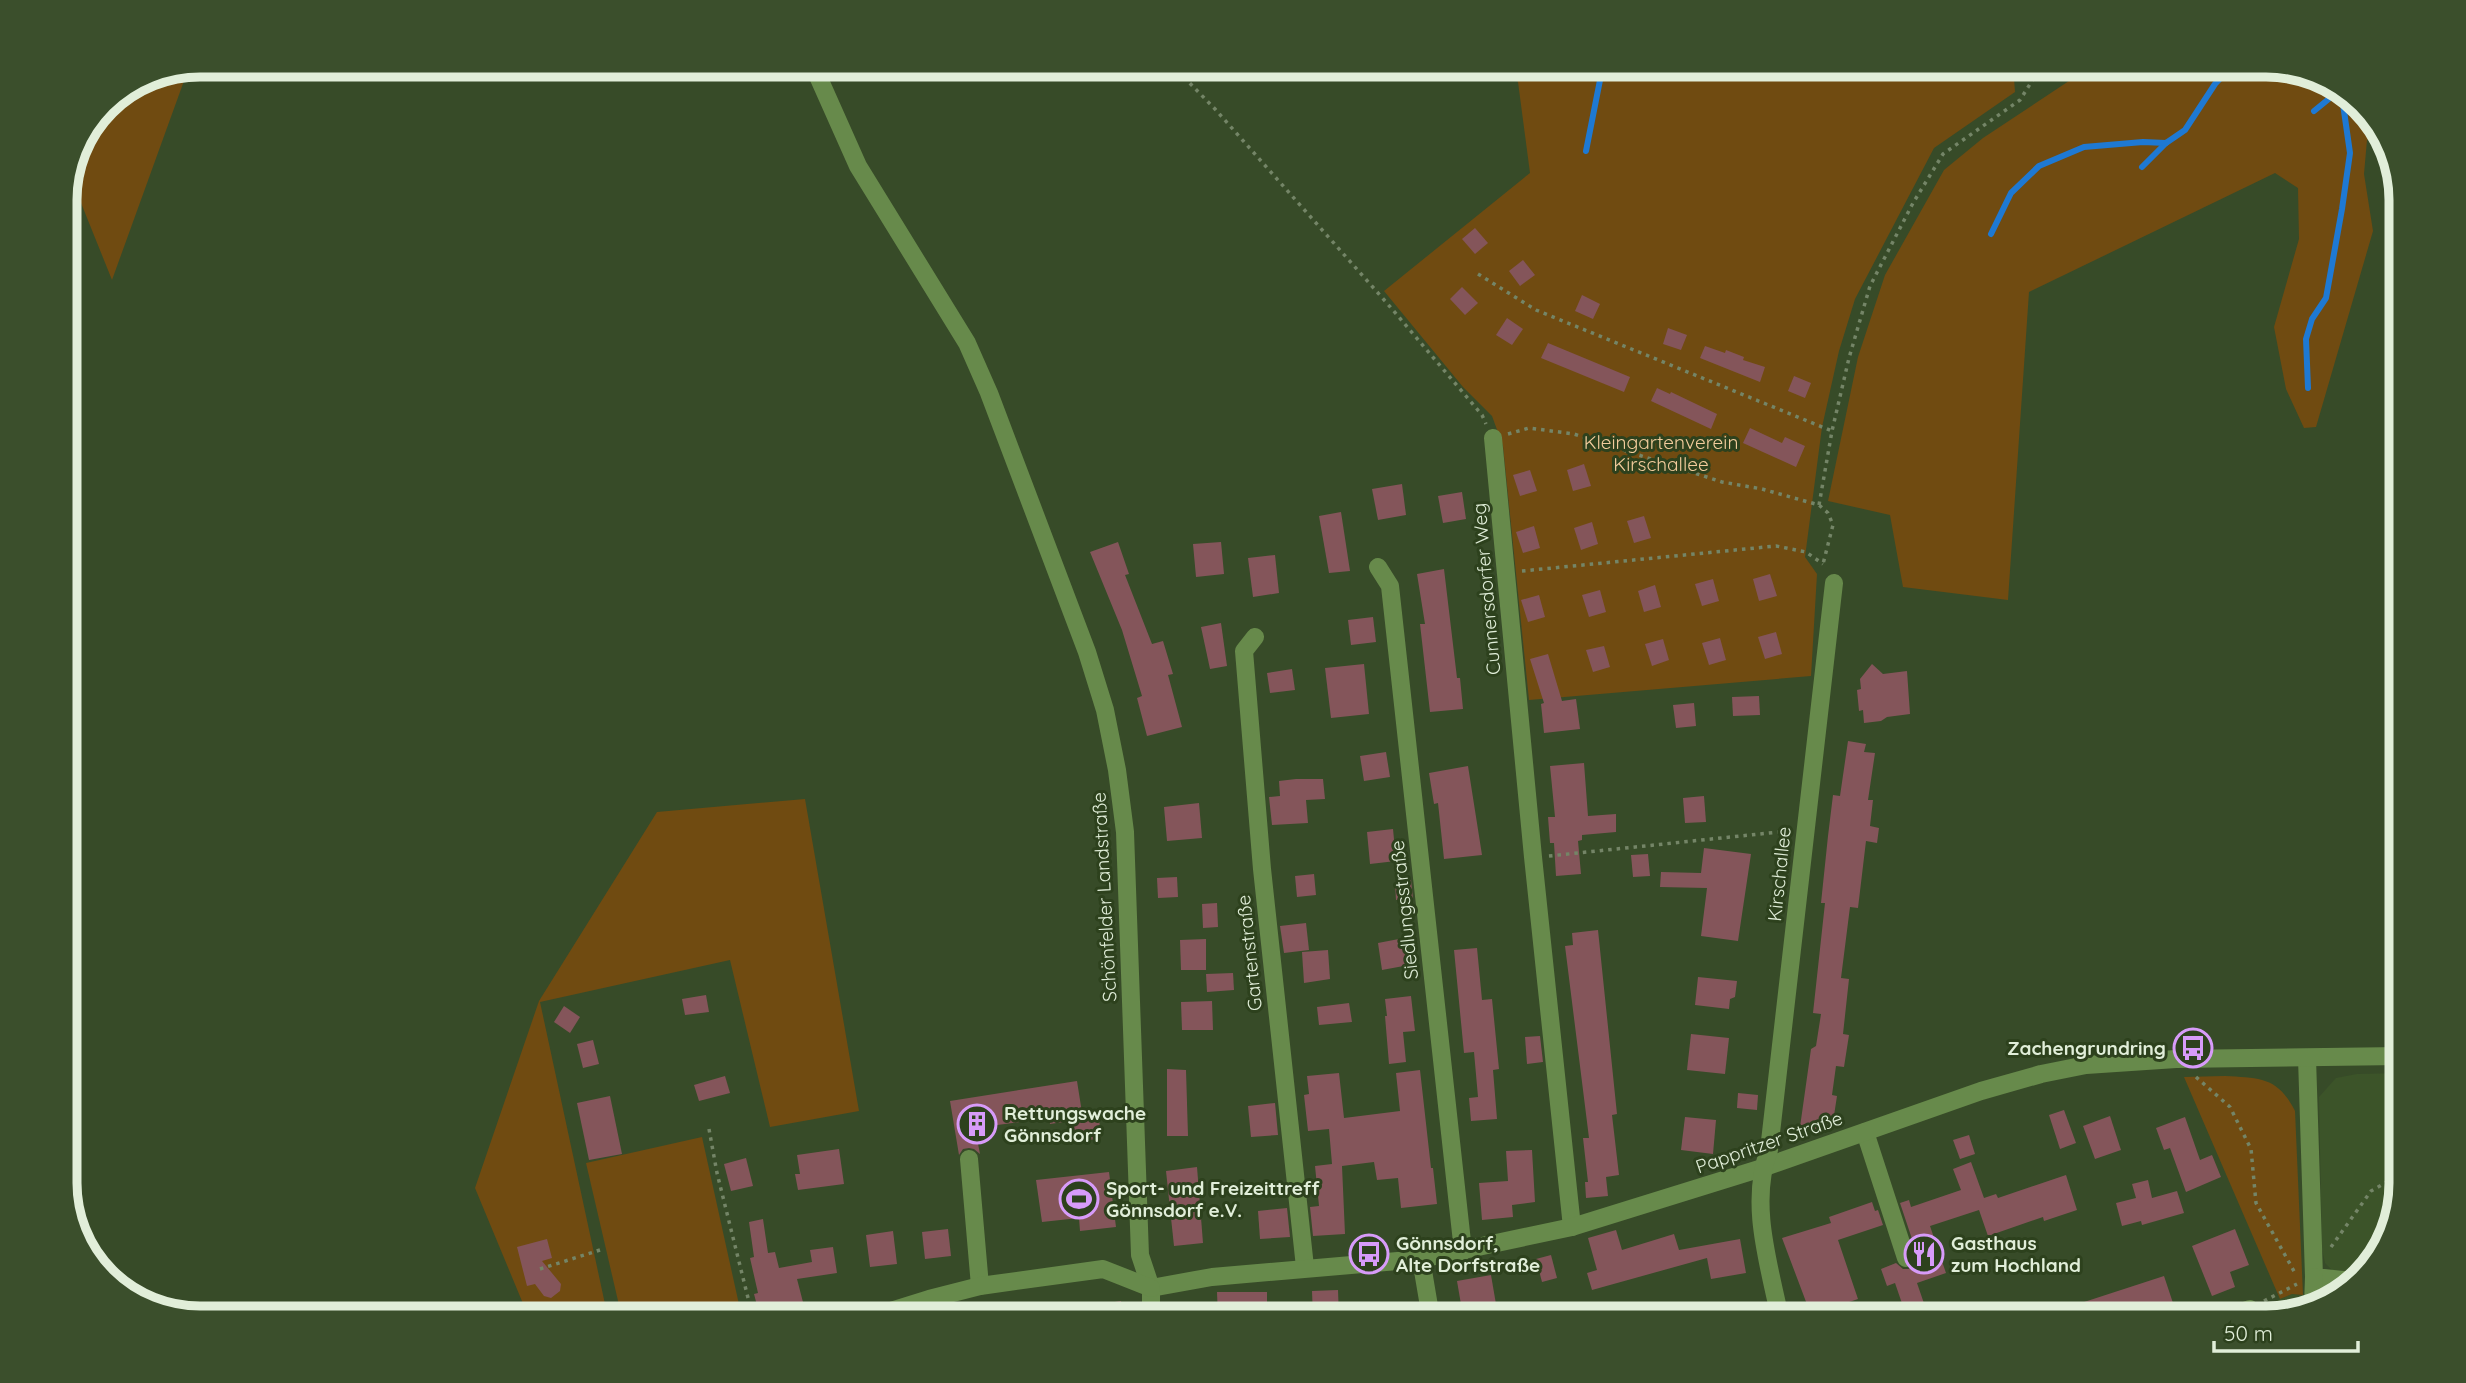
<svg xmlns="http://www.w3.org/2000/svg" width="2466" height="1383" font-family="Quicksand,sans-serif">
	<rect width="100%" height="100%" fill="#374b28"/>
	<g fill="#3c5429">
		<path d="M2401,1073v111l-18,66 -22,23 -29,-3 -7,-7 -3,-14 -3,-152 17,-19 21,-4z"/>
		<path d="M2292,1294l11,1v13l-36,10h-30z"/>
	</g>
	<g fill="#704b11">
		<path d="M1507,65h506l2,27 -81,56 -79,151 -16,52 -17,76 -17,130 12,17 -6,102 -282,24 -26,-254 -11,-30 -29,-29 -79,-96 146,-118 -12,-91z"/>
		<path d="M2093,65h173l67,18 46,42 2,7 -14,8 -3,34 9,57 -57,196 -12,1 -18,-39 -12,-62 25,-88 -1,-51 -23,-15 -246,119 -21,308 -105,-13 -13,-72 -62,-14 30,-144 27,-82 59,-105 39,-32z"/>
		<path d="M189,67l-77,213 -41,-102 34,-74 44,-29z"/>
		<path d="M805,799l54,312 -89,16 -40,-167 -190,42 68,316h-79l-54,-130 64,-187 118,-189z"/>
		<path d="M2225,1076c35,2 53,1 70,35l8,184 -11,-1 -12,5 -96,-222z"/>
		<path d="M702,1137l40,181h-120l-36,-155z"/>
	</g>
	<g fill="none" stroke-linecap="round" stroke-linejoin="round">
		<g stroke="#1e79d3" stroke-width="6">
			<path d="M2314,111l27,-22"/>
			<path d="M1586,151l17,-86"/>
			<path d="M2142,167l24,-24"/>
			<path d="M1991,234l20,-41 28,-27 45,-19 59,-5 23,1 19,-13 30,-46 18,-19"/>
			<path d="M2308,388l-2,-49 6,-20 14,-21 16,-89 8,-56 -9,-63"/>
		</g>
	</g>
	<g fill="#84555a">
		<path d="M1475,228l13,15 -13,11 -13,-15z"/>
		<path d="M1523,260l12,15 -15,11 -11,-15z"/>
		<path d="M1462,287l16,16 -13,12 -15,-16z"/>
		<path d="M1582,295l18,9 -7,15 -18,-8z"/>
		<path d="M1507,318l16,11 -11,16 -16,-10z"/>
		<path d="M1668,328l19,7 -6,15 -18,-6z"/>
		<path d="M1548,343l82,34 -6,15 -83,-34z"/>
		<path d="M1705,346l20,7 1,-3 18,7 -1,3 22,7 -5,15 -60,-24z"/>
		<path d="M1794,376l17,7 -6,15 -17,-7z"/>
		<path d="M1657,388l13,6 1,-2 46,22 -6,15 -60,-28z"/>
		<path d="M1750,428l32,15 3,-6 20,9 -9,21 -53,-24z"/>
		<path d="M1584,464l7,22 -18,5 -6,-21z"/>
		<path d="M1530,470l7,21 -17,5 -7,-21z"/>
		<path d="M1402,484l4,31 -28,5 -6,-31z"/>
		<path d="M1462,492l4,27 -23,4 -5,-27z"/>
		<path d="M1341,512l9,59 -21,2 -10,-57z"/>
		<path d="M1644,516l7,22 -17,5 -7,-22z"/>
		<path d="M1592,522l6,22 -17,6 -7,-22z"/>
		<path d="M1534,526l6,22 -17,5 -7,-21z"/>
		<path d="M1118,542l11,32 -4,1 27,69 11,-3 10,33 -5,1 14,52 -35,9 -10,-38 5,-2 -20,-66 -32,-78z"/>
		<path d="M1221,542l3,32 -28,3 -3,-33z"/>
		<path d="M1275,555l4,38 -26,4 -5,-39z"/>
		<path d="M1444,569l13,109h3l3,31 -33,3 -10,-88h5l-8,-50z"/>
		<path d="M1770,574l7,22 -18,5 -6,-22z"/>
		<path d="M1713,579l6,22 -17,5 -7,-22z"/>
		<path d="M1655,585l6,22 -17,5 -6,-21z"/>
		<path d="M1600,590l6,22 -17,5 -7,-22z"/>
		<path d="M1539,595l6,22 -17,5 -7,-22z"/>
		<path d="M1373,617l3,25 -25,3 -3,-25z"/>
		<path d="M1221,623l6,43 -17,3 -9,-42z"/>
		<path d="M1776,632l6,22 -17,5 -7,-22z"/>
		<path d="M1720,638l6,22 -17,5 -7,-22z"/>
		<path d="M1663,639l6,21 -17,6 -7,-22z"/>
		<path d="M1604,646l6,21 -17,5 -7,-22z"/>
		<path d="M1548,654l14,47 14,-2 4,30 -36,4 -3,-29 3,-1 -14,-44z"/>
		<path d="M1364,664l5,50 -38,4 -6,-50z"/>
		<path d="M1872,664l11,10 24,-3 3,43 -23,3 -6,4 -17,2 -1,-13 -4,1 -2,-21 4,-1 -1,-10z"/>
		<path d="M1292,669l3,21 -25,3 -3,-20z"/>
		<path d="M1759,696l1,19 -27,1 -1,-19z"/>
		<path d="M1694,703l2,23 -20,2 -3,-23z"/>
		<path d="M1848,741l18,3 -2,8 11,1 -7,47h5l-3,26 9,2 -2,15 -11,-2 -8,67 -8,-1 -9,71 8,1 -6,55 6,1 -5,32 -8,-1 -4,29 5,1 -4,26 -17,8 -16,-3 11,-78 5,-3 5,-32 -8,-1 12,-110h-4l7,-67 5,-41 7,1z"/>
		<path d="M1386,752l4,25 -26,4 -4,-25z"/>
		<path d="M1584,763l4,53 28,-2v18l-34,3v5l-4,1 3,33 -25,2 -2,-33h-4l-2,-26h7l-5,-51z"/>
		<path d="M1468,766l14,89 -38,4 -6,-56 -4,1 -5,-31z"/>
		<path d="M1296,779h27l2,20 -19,1 2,23 -36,2 -3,-28 11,-1 -1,-15z"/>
		<path d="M1704,796l2,26 -21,1 -2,-25z"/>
		<path d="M1199,803l3,35 -35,3 -3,-34z"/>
		<path d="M1393,829l3,32 -26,3 -3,-32z"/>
		<path d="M1704,848l47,6 -13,87 -37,-5 6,-48 -47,-1 1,-15 40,1z"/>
		<path d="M1648,854l2,22 -17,1 -2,-22z"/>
		<path d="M1314,874l2,21 -19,2 -2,-21z"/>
		<path d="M1177,877l1,20 -20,1 -1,-20z"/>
		<path d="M1411,880l2,19 -17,1 -1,-18z"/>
		<path d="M1217,903l1,24 -15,1 -1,-24z"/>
		<path d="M1306,923l3,27 -25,3 -4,-27z"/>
		<path d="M1598,930l19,184 -5,1 7,60 -13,2 2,19 -22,2 -1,-16h3l-5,-44h6l-24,-192 8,-1 -1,-12z"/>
		<path d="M1404,938l5,27 -27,5 -4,-27z"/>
		<path d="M1206,939v31h-25l-1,-30z"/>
		<path d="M1477,948l5,52 10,-1 7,70 -6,1 4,49 -26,2 -2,-23 9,-1 -4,-45 -10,1 -10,-103z"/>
		<path d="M1328,950l2,29 -26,4 -2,-31z"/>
		<path d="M1233,973l1,17 -27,2 -1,-18z"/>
		<path d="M1698,977l39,4 -2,16 -5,2 -1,10 -34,-4z"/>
		<path d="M706,995l3,17 -24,3 -3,-16z"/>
		<path d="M1411,996l4,35 -12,1 3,30 -17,2 -4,-48h2l-2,-17z"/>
		<path d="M1212,1001l1,29h-31l-1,-28z"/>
		<path d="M1349,1003l3,19 -33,3 -2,-18z"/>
		<path d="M564,1006l16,11 -10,16 -16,-11z"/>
		<path d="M1691,1034l38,4 -4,36 -38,-4z"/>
		<path d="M1540,1036l3,26 -16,2 -2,-27z"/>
		<path d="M593,1040l6,24 -16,4 -6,-24z"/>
		<path d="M1167,1069l19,1 2,66h-21z"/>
		<path d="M1420,1070l11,98h2l4,36 -36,4 -3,-30 -21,2 -3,-18 -32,4 3,68 -32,2 -3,-29 9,-1 -4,-40 17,-2 -3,-35 -21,2 -4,-36 5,-1 -2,-18 32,-3 5,45 56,-7 -4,-38z"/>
		<path d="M725,1076l5,17 -31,8 -5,-16z"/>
		<path d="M1077,1081l6,38 -33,5 -1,-6 -74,10 5,26 -6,-5 -5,-1 -6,1 -4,6 -9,-54z"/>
		<path d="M1738,1093l20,2 -1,15 -20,-2z"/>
		<path d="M610,1096l12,58 -33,6 -12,-57z"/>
		<path d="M1275,1103l3,32 -27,2 -3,-31z"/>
		<path d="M2064,1110l12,33 -16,6 -11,-34z"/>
		<path d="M2110,1116l11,34 -26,9 -12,-33z"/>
		<path d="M1685,1117l31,3 -3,34 -32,-4z"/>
		<path d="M2185,1117l15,43 12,-5 9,22 -35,15 -16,-44 -6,2 -8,-22z"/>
		<path d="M1099,1118l2,21 -28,2 -1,-20z"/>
		<path d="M1969,1135l6,19 -15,5 -7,-19z"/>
		<path d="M839,1149l5,35 -46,6 -3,-16h5l-3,-19z"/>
		<path d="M1532,1150l3,52 -23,3 1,12 -31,3 -3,-37 29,-2 -2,-30z"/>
		<path d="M746,1158l7,28 -22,5 -7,-27z"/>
		<path d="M1971,1162l13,36 12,-4 2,4 68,-23 11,35 -33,11 -1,-4 -55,19 -9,-26 -49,16 16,47 -29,10 12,35h-22l-12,-35 -8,3 -6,-17 15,-6 7,6h6l8,-8v-7l-17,-51 9,-3 2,7 50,-17 -8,-21z"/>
		<path d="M1197,1167l6,76 -29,3 -8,-75z"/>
		<path d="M1109,1172l7,55 -36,4 -1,-13 -37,4 -6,-42z"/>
		<path d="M2148,1180l4,18 25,-7 7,22 -42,12 -1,-4 -19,5 -6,-23 20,-5 -4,-14z"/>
		<path d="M1872,1202l3,9 3,-1 5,15 -45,15 20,59 -47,16 -29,-77 49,-15 -2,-6z"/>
		<path d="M1287,1208l3,29 -30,2 -2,-28z"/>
		<path d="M763,1219l5,34 7,-1 4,16 33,-6 -2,-12 23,-3 4,26 -40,6 7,27 -44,11 -6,-23 4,-1 -8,-35 4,-1 -5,-35z"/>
		<path d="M948,1229l3,27 -26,3 -3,-27z"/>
		<path d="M2235,1229l14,36 -19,7 5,15 -23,9 -20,-50z"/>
		<path d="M1616,1230l6,20 52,-16 5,16 61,-11 6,34 -35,6 -4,-21 -115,32 -5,-17 10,-3 -9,-32z"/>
		<path d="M893,1231l4,33 -27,3 -4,-32z"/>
		<path d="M547,1239l5,19 -10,3 19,23 -1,7 -9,7 -7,-2 -9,-12 -8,2 -10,-39z"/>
		<path d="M1551,1255l6,23 -15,4 -6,-23z"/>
		<path d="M1491,1275l6,35 -34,6 -6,-35z"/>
		<path d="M2164,1276l9,27 -45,15h-42l-5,-15z"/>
		<path d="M1338,1290l1,28h-26l-1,-27z"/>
		<path d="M1217,1292h50v26h-49z"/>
		<path d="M1121,1301l3,17h-26l-2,-13z"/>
	</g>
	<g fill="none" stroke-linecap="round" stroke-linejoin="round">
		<g stroke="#748567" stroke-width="3.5" stroke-dasharray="3.5 5" stroke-linecap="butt">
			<path d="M1172,65l43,44 171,193 96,113 4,9"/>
			<path d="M1478,274l58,36 296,121"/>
			<path d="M1508,434l21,-6 45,6 148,48 40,7 57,16 9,8 5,12 -10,39"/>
			<path d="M1819,505l13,-74 17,-73 21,-72 43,-83 30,-49 77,-54 22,-35"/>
			<path d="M1522,571l254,-25 30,6 17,12"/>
			<path d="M1549,856l239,-25"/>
			<path d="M2196,1077l34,30 21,42 5,54 39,70"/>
			<path d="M709,1129l8,44 36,145"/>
			<path d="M2331,1247l40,-56 30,-17"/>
			<path d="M540,1269l60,-19"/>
			<path d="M2264,1301l33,-17"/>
		</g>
		<g stroke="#678a4b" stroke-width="18">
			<path d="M813,65l45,101 109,177 22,50 98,259 18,58 12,60 8,62 15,423 11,33v30"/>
			<path d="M1493,438l40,419 39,370"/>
			<path d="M1378,567l12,19 73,665"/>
			<path d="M1255,637l-11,14 18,218 43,398"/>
			<path d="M2307,1058l7,219 39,4"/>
			<path d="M1865,1132l41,126"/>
			<path d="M969,1159l11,127"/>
			<path d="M1421,1259l10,59"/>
			<path d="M1151,1288l61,-11 209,-18 151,-32 190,-59 219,-77 60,-17 45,-9 90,-6 225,-3"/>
			<path d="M2313,1306l1,-29"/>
			<path d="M868,1318l61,-19 51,-13 123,-17 48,19"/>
			<path d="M1780,1318c-11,-54 -31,-115 -11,-168l65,-567"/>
			<path d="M2224,1318l26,-9"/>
		</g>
	</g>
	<defs>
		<symbol id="bus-ring" viewBox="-11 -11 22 22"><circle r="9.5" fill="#2d411d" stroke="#d79bf9" stroke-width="1.5"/><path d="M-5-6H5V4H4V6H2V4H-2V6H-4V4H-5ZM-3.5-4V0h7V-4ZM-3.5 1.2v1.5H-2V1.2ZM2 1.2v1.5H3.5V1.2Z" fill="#d79bf9"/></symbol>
		<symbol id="building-ring" viewBox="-11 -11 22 22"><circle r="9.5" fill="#2d411d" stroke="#d79bf9" stroke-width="1.5"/><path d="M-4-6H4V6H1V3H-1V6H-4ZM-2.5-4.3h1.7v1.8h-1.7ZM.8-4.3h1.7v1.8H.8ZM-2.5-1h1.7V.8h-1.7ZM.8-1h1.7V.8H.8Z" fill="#d79bf9"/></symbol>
		<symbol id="stadium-ring" viewBox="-11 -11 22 22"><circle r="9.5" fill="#2d411d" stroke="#d79bf9" stroke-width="1.5"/><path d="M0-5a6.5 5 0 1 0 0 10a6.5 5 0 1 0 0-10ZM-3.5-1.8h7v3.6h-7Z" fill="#d79bf9"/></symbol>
		<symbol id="restaurant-ring" viewBox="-11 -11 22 22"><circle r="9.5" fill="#2d411d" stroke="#d79bf9" stroke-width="1.5"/><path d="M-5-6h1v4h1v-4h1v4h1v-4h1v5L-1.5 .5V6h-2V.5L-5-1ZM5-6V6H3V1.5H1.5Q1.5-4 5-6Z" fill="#d79bf9"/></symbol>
	</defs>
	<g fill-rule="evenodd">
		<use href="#bus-ring" x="2171" y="1026" width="44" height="44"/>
		<use href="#building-ring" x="955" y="1102" width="44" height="44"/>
		<use href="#stadium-ring" x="1057" y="1177" width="44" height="44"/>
		<use href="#bus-ring" x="1347" y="1232" width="44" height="44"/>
		<use href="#restaurant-ring" x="1902" y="1232" width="44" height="44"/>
	</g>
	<g text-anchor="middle" stroke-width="6" stroke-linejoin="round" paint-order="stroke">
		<g font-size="19" fill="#f3cc9c" stroke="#2d411d">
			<text x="1661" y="449">Kleingartenverein<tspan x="1661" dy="22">Kirschallee</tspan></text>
		</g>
		<g font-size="19" fill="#e1eed9" stroke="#2d411d">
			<text transform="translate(1486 589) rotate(-95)" y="7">Cunnersdorfer Weg</text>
			<text transform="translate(1779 874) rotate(-84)" y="7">Kirschallee</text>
			<text transform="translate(1104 897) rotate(-93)" y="7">Schönfelder Landstraße</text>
			<text transform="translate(1404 910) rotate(-96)" y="7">Siedlungsstraße</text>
			<text transform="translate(1249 953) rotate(-96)" y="7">Gartenstraße</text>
			<text transform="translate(1769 1142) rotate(-19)" y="7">Pappritzer Straße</text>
		</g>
		<g font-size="19" font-weight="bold" fill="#e1eed9" stroke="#2d411d" text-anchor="start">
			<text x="2166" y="1055" text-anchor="end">Zachengrundring</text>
			<text x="1004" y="1120">Rettungswache<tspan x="1004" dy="22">Gönnsdorf</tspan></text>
			<text x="1106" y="1195">Sport- und Freizeittreff<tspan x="1106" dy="22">Gönnsdorf e.V.</tspan></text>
			<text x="1396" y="1250">Gönnsdorf,<tspan x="1396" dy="22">Alte Dorfstraße</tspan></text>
			<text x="1951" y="1250">Gasthaus<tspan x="1951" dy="22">zum Hochland</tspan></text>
		</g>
	</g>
	<path d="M0 0H2466V1383H0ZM200 77H2266A123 123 0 0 1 2389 200V1183A123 123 0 0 1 2266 1306H200A123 123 0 0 1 77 1183V200A123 123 0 0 1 200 77Z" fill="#3b4f2c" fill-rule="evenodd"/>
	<path fill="none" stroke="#e1eed9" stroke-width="9" d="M200 77H2266A123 123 0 0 1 2389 200V1183A123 123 0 0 1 2266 1306H200A123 123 0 0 1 77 1183V200A123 123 0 0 1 200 77Z"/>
	<path d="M2214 1341v10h144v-10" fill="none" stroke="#e1eed9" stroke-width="3.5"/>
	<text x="2224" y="1341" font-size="21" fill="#e1eed9" stroke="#2d411d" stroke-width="5" paint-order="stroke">50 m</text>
</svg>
